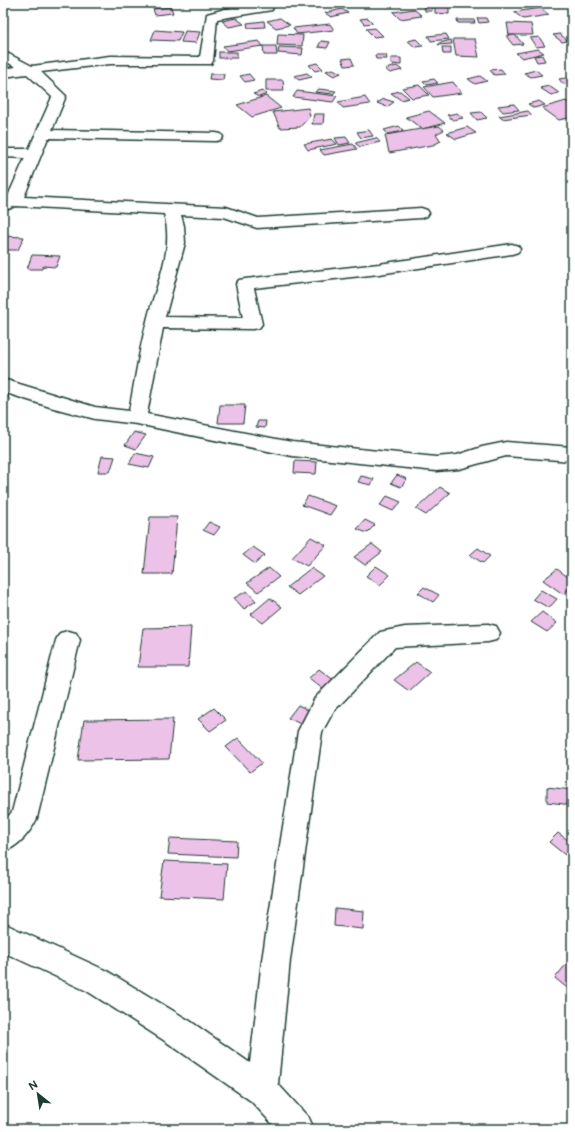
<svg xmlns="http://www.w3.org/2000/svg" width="575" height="1132" font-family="'Balsamiq Sans',sans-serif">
	<rect width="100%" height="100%" fill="#fff"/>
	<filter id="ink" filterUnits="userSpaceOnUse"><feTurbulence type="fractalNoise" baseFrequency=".025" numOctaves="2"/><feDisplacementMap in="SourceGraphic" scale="8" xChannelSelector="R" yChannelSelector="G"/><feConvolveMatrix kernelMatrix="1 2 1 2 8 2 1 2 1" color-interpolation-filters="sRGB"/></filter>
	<g filter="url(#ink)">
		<g fill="#edc2e8" stroke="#1f3d34">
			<path d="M521,3h10l6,3 -6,2z"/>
			<path d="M424,4h7l1,7h-7z"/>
			<path d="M435,5h14v9l-14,-1z"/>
			<path d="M171,7l2,6 -18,2 -2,-6z"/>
			<path d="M541,8l8,7 -26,4 -9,-7z"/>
			<path d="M342,9l6,4 -17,4 -6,-4z"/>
			<path d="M414,9l8,7 -22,3 -7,-7z"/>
			<path d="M236,18l8,6 -15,3 -7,-6z"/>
			<path d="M280,18l10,7 -14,3 -9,-7z"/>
			<path d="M368,18l5,5 -9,1 -4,-5z"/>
			<path d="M477,18h9l2,4 -9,1z"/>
			<path d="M457,20h17l1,3h-17z"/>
			<path d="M264,21l1,6 -17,1 -1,-5z"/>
			<path d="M507,23l24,1 2,11h-24z"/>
			<path d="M330,24l4,6 -37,4 -4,-6z"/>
			<path d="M375,28l8,8 -9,1 -8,-8z"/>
			<path d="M155,30l27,2 -4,9 -27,-1z"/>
			<path d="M185,31l15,1 -4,11 -15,-1z"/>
			<path d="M278,34l25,1 -1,11 -25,-1z"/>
			<path d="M446,34l3,5 -18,2 -3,-5z"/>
			<path d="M560,34l8,7 -6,1 -9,-7z"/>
			<path d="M515,35l8,9 -10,1 -7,-9z"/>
			<path d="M539,37l6,9 -9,1 -6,-9z"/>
			<path d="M416,39l7,7 -8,1 -7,-6z"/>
			<path d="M453,39h22l4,18 -23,-1z"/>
			<path d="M451,40l1,4 -14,1 1,-2z"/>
			<path d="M259,41l4,5 -36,5 -4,-5z"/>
			<path d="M321,41l9,1 -3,6 -9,-1z"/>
			<path d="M263,46h13l1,9h-13z"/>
			<path d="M279,47l24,1 -1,7 -24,-2z"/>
			<path d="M442,47h9v7h-8z"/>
			<path d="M538,49l6,4 -22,5 -6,-5z"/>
			<rect x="219" y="52" width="18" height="6"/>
			<path d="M375,55h11l1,4h-11z"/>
			<path d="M542,55l3,6 -8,1 -3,-6z"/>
			<path d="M351,58l3,7 -9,1 -3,-7z"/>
			<path d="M391,58h10v7l-10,-1z"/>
			<path d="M317,63l6,6 -8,2 -6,-6z"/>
			<path d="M397,66l5,4 -12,3 -5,-4z"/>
			<path d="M333,69l8,4 -7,3 -8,-5z"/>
			<path d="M501,69l4,5 -11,1 -4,-5z"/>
			<path d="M536,70l6,5 -11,2 -7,-4z"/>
			<path d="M307,73l5,4 -13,3 -5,-4z"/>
			<path d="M210,74h14l-1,6 -14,-1z"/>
			<path d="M249,74l5,6 -9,2 -5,-6z"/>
			<path d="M480,76l7,5 -12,3 -7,-5z"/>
			<path d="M572,77v6l-9,1 -4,-5z"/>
			<path d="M434,79l4,4 -11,2 -4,-4z"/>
			<path d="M266,80h17l1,11h-18z"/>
			<path d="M453,82l9,11 -29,4 -9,-10z"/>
			<path d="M419,85l10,10 -17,3 -10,-10z"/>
			<path d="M549,86l10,7 -8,2 -11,-7z"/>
			<path d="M319,89l17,2 -3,3 -18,-2z"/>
			<path d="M262,91l5,3 -8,3 -6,-3z"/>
			<path d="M297,91l40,5 -4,6 -40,-5z"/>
			<path d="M400,91l9,7 -8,2 -10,-7z"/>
			<path d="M266,96l15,12 -29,9 -15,-12z"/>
			<path d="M365,97l5,7 -27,4 -5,-6z"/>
			<path d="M384,99l10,3 -7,5 -10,-4z"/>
			<path d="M539,101l6,4 -11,3 -6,-4z"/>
			<path d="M566,101l6,5v11l-13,3 -17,-12z"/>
			<path d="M514,104l5,6 -16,2 -5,-6z"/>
			<path d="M308,108l2,8 -10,11 -20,1 -7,-16z"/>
			<path d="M429,111l16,12 -23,6 -16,-12z"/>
			<path d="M528,111l4,4 -30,4 -3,-3z"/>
			<path d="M481,112l6,6 -10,2 -6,-7z"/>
			<path d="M457,113l6,5 -10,2 -6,-5z"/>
			<path d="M314,114h10l-1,10h-11z"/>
			<path d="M399,126l5,5 -16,3 -4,-4z"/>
			<path d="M439,126l5,4 -8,4 5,7 -8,4 -44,8 -4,-18z"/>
			<path d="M467,127l9,6 -20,6 -9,-6z"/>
			<path d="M369,130l4,6 -12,2 -4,-6z"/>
			<path d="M346,137l4,6 -11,2 -4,-7z"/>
			<path d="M376,138l4,4 -20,5 -5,-4z"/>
			<path d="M332,139l5,5 -29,6 -4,-6z"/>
			<path d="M353,144l4,5 -33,6 -4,-5z"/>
			<path d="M3,236l21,1 -6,13h-15z"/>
			<path d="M32,255l28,1 -4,11 -13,-1 -1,3h-15z"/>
			<path d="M3,388h2l5,13 -7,2z"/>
			<path d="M220,405h25l-2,18h-25z"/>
			<path d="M258,421h8l-1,7 -9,-1z"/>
			<path d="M134,432l12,3 -10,14 -11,-4z"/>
			<path d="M135,453l19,4 -5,11 -20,-4z"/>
			<path d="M102,456l13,1 -5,15h-12z"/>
			<path d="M295,461l22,1 -1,12 -22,-1z"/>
			<path d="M397,475l10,4 -6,8 -10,-4z"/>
			<path d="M361,476l13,3 -3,6 -13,-3z"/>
			<path d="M440,487l10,6 -24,22 -10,-6z"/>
			<path d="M308,496l28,10 -6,9 -28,-10z"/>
			<path d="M387,496l14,6 -8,9 -13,-6z"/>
			<path d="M150,517h27l-5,57h-28z"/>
			<path d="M365,520l10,5 -8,8 -10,-4z"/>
			<path d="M209,522l11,5 -6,8 -11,-5z"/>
			<path d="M311,537l15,8 -19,21 -15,-8z"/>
			<path d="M372,544l10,8 -17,13 -11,-8z"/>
			<path d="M253,547l12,8 -10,9 -12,-9z"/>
			<path d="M478,548l12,8 -7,7 -13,-8z"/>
			<path d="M376,566l14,9 -10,10 -14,-9z"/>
			<path d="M269,568l10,9 -21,15 -11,-9z"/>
			<path d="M311,568l12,8 -25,19 -11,-8z"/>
			<path d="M557,569l15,11v7l-9,7 -20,-14z"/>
			<path d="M424,587l15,8 -6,7 -15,-9z"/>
			<path d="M541,590l16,9 -8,9 -16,-9z"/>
			<path d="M247,591l9,10 -12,8 -10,-11z"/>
			<path d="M270,598l12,9 -19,16 -12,-9z"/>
			<path d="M542,612l15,11 -10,9 -16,-10z"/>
			<path d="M191,627l-3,40h-50l5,-39z"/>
			<path d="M416,662l14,10 -21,19 -15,-11z"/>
			<path d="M319,669l16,12 -11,9 -15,-12z"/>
			<path d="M298,705l16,8 -9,13 -17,-8z"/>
			<path d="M214,708l12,12 -16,11 -12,-12z"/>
			<path d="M173,719l-4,40 -91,1 6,-40z"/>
			<path d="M238,738l24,25 -12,9 -24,-25z"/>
			<path d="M547,787l25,3v15l-25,-3z"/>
			<path d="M558,833l14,10v3l-7,9 -16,-13z"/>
			<path d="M170,838l67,3 -1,16 -68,-3z"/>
			<path d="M164,861l63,3 -3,35 -65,-3z"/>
			<path d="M335,908l29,3 -1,18 -29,-3z"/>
			<path d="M572,957v35l-17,-14z"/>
		</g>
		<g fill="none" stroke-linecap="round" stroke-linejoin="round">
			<defs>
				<g id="minor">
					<path d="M262,3h12l-2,7 -55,9 -4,42 -2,3h-101l-69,8 25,24 -14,34 164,3 5,1 2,3 -2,3 -5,1 -168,-3 -24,59 202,10 32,11 163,-10 6,2 2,3 -2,3 -6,2 -164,10 -33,-11 -43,-2 3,11 1,17 -20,74 78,1 -7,-34 3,-4 6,-1 134,-15 133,-20 6,2 2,3 -2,3 -6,2 -133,20 -125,14 8,36 -3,4 -6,1 -90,-1 -16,86 145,28 144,15 21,-2 25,-8 24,-5 66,5v14l-66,-5 -47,13 -23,2 -144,-15 -155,-32 -42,-5 -45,-12 -47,-15v-13l92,28 34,4c6,-30 10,-61 18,-90 8,-35 28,-71 17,-107l-148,-8 -13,5v-16l5,1 17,-38 -22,-1v-8h26l23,-52 -25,-23 -24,3v-8l13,-2 -13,-7v-9l29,15 78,-10 90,1 7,-43 18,-5 36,-4z"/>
					<path d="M488,624l8,2 4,7 -4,7 -8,2 -93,5 -62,65 -11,20 -32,228 -12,124 31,34 5,11h-37l-26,-28 -83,-58 -81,-52 -84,-39v-29l104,48 83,50 60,42 12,-103 36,-229 17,-33 65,-66 25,-5z"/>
					<path d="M68,631l8,2 4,7 -43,178c-6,14 -19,29 -34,34v-30l9,-10 44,-172 4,-7z"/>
				</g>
			</defs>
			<use href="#minor" stroke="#1f3d34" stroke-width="3"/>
			<use href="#minor" fill="#fff" fill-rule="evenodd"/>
		</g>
	</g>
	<rect width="575" height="1132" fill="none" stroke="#fff" stroke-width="16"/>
	<rect x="8" y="8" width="559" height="1116" fill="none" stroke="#1f3d34" stroke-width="1.5" filter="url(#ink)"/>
	<g transform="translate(38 1094) rotate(330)" stroke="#ffffff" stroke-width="3" paint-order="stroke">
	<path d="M0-3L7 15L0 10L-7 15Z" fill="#1f3d34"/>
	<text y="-6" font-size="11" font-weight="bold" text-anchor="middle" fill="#1f3d34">N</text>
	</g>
</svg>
